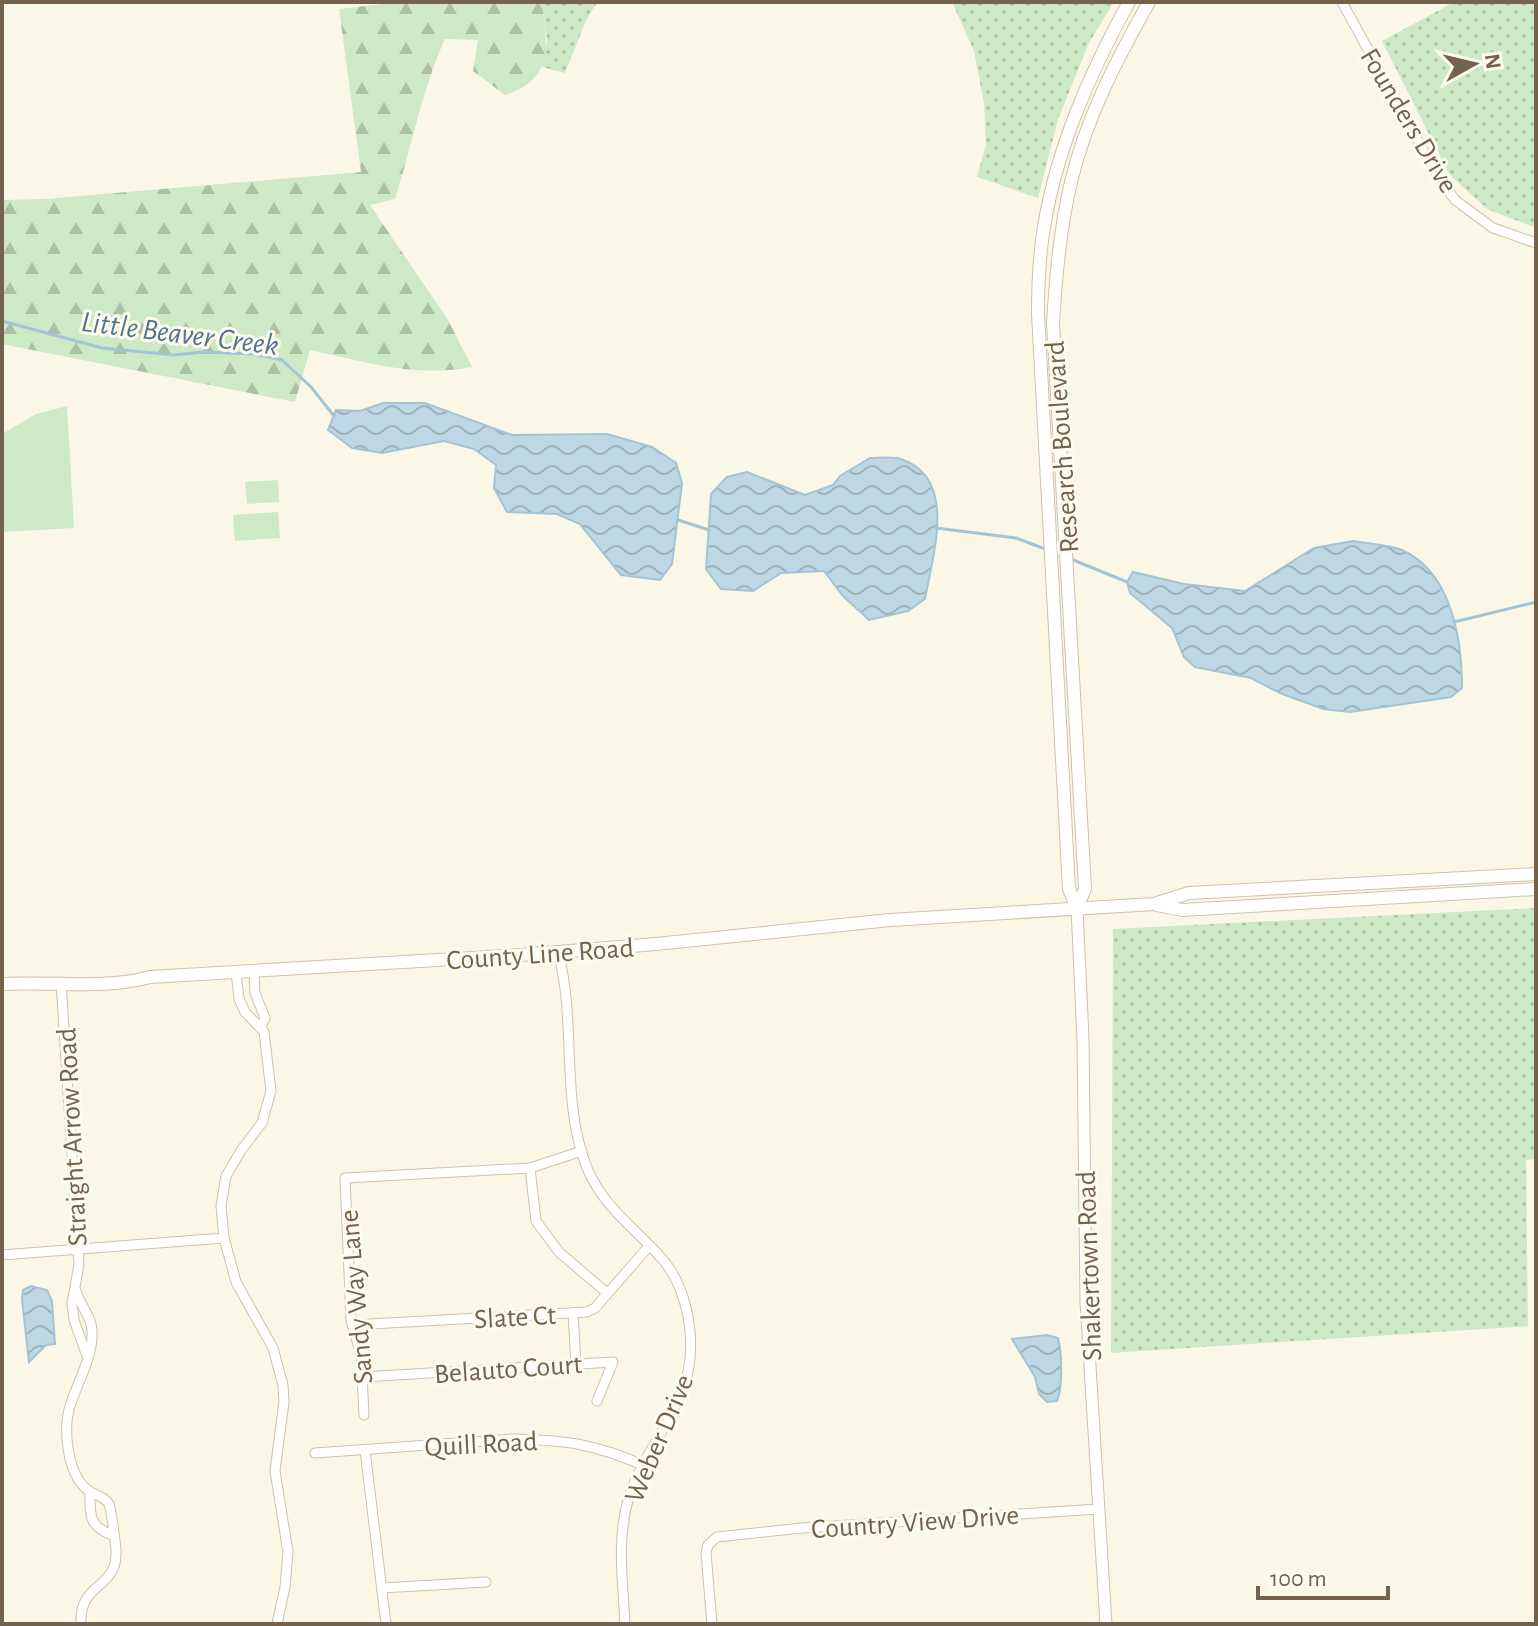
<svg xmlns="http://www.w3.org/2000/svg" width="1538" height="1626" font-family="'Alegreya Sans',sans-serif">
	<defs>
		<pattern id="grass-dots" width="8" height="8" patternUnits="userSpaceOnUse" patternTransform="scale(2)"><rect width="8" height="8" fill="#cee9c6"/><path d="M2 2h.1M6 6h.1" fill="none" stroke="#acc0a3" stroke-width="1.8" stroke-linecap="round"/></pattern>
		<pattern id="forest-firs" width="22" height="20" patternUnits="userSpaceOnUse" patternTransform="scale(2)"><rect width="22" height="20" fill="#cee9c6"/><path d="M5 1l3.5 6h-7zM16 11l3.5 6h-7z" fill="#acc0a3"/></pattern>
		<pattern id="water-waves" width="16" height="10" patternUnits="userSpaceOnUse" patternTransform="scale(2)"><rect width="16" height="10" fill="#bdd7e4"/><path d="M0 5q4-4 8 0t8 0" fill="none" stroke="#9eb2bb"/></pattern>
	</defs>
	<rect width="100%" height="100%" fill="#fbf7e7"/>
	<g fill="url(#grass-dots)">
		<path d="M542,2h56l-11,16 -22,55 -23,-6 5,-27z"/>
		<path d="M952,2h162l-25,41 -31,76 -20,79 -61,-21 9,-33 -2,-41 -10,-52z"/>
		<path d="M1454,2h82v226l-49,-19 -38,-35 -67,-133z"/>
		<path d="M1536,908v251l-10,1 2,166 -417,27 2,-424z"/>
	</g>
	<path fill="url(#forest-firs)" d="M400,2h142c5,43 13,77 -37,93l-32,-24 5,-31 -33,-1c-23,51 -33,106 -50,160l-25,6 78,115 24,47c-58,11 -105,-5 -162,-17l-15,52 -293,-58v-144l43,-1 316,-27 -22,-163z"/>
	<g fill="#cee9c6">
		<path d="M67,406l7,122 -72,4v-98l34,-20z"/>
		<path d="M278,480l1,22 -32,2 -2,-22z"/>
		<path d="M278,512l2,26 -45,3 -2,-26z"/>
	</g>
	<g fill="url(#water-waves)" stroke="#a3c4d5" stroke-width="2">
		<path d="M383,403h42l87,32 95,-1 45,13 24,16 6,20 -10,81 -12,16 -39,-5 -41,-51 -23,-10 -50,-2 -13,-24 2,-23 -22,-16 -30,-8 -62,12 -30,-5 -24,-18 8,-20 24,1z"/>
		<path d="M870,458c9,0 22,-2 31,1 57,19 32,95 24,140l-17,12 -39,9 -26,-24 -19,-25 -43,2 -28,18 -32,-2 -15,-20 5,-75 16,-17 20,-5 58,23 28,-10 7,-9z"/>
		<path d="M1353,541c15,3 35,3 49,9 50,22 60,91 60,138l-11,9 -101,15 -27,-3 -43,-16 -29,-15 -56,-11 -11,-10 -12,-29 -42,-35 -3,-11 6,-10 51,12 61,7 69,-43z"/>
		<path d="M31,1286l16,4 5,11 3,43 -9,1 -17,17 -7,-63 1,-9z"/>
		<path d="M1047,1335l11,3c4,15 5,49 -1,63l-10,1 -8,-8 -4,-17 -23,-38z"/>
	</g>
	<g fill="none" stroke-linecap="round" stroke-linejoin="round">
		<g stroke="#a3c4d5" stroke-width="3">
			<path d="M2,321l100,27 72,7 29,-3 51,2 28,6 29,27 23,29"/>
			<path d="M678,520l31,10"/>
			<path d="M936,528l80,10 29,11"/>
			<path d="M1071,559l56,23"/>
			<path d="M1454,622l82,-20"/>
		</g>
		<defs>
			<g id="minor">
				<path d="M1342,2l91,166 22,32 38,28 43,15"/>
				<path d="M558,952c19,70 2,148 29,216 18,42 49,60 77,93 21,26 29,65 26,98 -5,51 -46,90 -61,138 -13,42 -6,85 -4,127"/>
				<path d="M254,971l1,22 10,25 -4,9"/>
				<path d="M236,972l3,27 6,13 19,20 7,59 -9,32 -20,26 -16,27 -5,30 3,32 12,44 37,66 10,37 1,17 -9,69 13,81 -3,35 -8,37"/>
				<path d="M61,982l18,282 -7,40 2,16 13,36"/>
				<path d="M530,1168l6,53 23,31 48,41"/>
				<path d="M2,1255l222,-17"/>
				<path d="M76,1291c3,11 12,22 15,33 6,27 -13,56 -21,82 -4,13 -4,28 -2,42 2,15 8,34 21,43 7,5 14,4 20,13 2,5 7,41 7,48 1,38 -37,29 -35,72"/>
				<path d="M573,1313l3,51"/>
				<path d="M352,1325l235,-13 8,-4 54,-62"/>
				<path d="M362,1377l251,-15 -16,39"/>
				<path d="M364,1415l-3,-60 -10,-35 -6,-142 185,-10 52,-17"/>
				<path d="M365,1450l21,174"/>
				<path d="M315,1453l198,-14c53,1 81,5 130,26"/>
				<path d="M90,1493c0,23 -1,33 22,42"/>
				<path d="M382,1588l104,-6"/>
				<path d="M712,1624l-6,-71 2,-8 9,-8 85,-9 297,-19"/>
			</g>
			<path id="tertiary" d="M1077,908l6,131 3,263 20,322"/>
			<g id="secondary">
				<path d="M1157,905l25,5 354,-21"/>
				<path d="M1077,908l8,-19 -32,-566c3,-48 7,-94 18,-141 15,-64 46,-123 78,-180"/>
				<path d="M1077,908l-8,-19 -31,-575c0,-29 1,-58 6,-87 13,-80 46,-154 85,-225"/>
				<path d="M2,984c48,-3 101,6 148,-7l371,-22 135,-11 234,-24 264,-16 35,-11 347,-19"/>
			</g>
		</defs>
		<use href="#minor" stroke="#cdc1ae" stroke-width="11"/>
		<use href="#tertiary" stroke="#cdc1ae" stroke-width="13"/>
		<use href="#secondary" stroke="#cfc2ab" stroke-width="14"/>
		<use href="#minor" stroke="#fff" stroke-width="9"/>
		<use href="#tertiary" stroke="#fff" stroke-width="11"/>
		<use href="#secondary" stroke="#fff" stroke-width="12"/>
	</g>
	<g text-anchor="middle" stroke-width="6" stroke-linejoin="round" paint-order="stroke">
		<g font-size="28" fill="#74624d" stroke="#fefbee">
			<text transform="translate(1410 120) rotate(59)" y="10">Founders Drive</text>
			<text transform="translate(1061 447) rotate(-94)" y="10">Research Boulevard</text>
			<text transform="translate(540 953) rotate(-4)" y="10">County Line Road</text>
			<text transform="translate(71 1137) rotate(-93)" y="10">Straight Arrow Road</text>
			<text transform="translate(1088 1266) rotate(-92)" y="10">Shakertown Road</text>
			<text transform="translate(355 1297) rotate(-95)" y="10">Sandy Way Lane</text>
			<text transform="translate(515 1316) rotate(-3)" y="10">Slate Ct</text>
			<text transform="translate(508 1368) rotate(-4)" y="10">Belauto Court</text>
			<text transform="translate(658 1438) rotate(-67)" y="10">Weber Drive</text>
			<text transform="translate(481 1443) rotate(-3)" y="10">Quill Road</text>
			<text transform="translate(915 1521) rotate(-4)" y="10">Country View Drive</text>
		</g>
		<g font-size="30" font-style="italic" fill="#4b768d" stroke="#fefbee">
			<text transform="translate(180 333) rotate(7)" y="10">Little Beaver Creek</text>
		</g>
	</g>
	<rect width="1538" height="1626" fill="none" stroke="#74624d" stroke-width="8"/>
	<g transform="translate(1474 64) rotate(82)" stroke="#fefbee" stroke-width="6" paint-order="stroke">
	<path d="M0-6L14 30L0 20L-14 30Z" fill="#74624d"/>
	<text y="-12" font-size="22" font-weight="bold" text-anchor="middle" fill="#74624d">N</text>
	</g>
	<path d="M1258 1586v12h130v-12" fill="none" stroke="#74624d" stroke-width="4"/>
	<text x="1270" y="1586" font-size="24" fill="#74624d" stroke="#fefbee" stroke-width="6" paint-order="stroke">100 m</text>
</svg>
